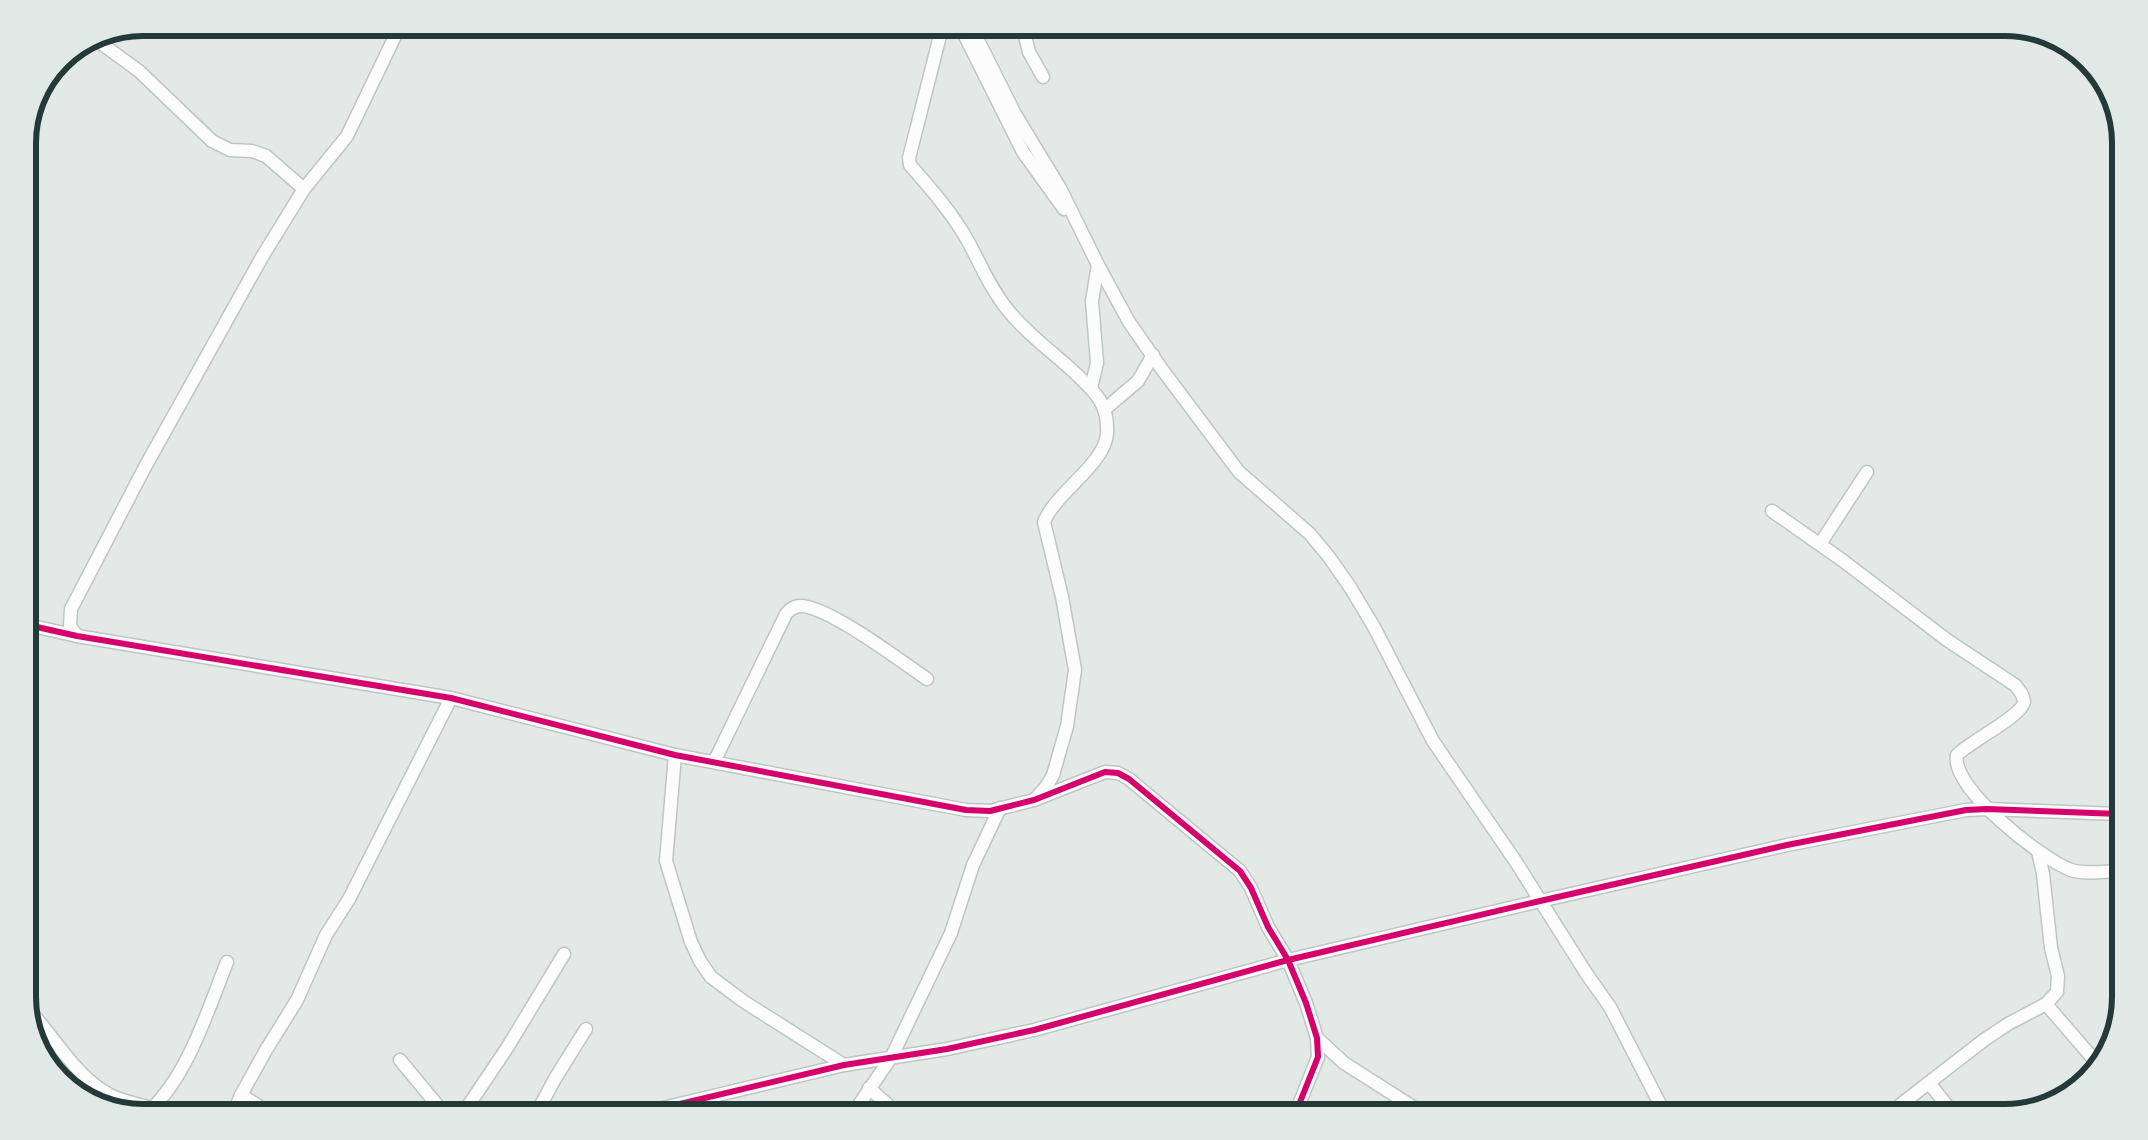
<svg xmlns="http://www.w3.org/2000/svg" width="2148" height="1140" font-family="'DejaVu Sans',sans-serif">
	<rect width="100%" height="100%" fill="#e3e9e7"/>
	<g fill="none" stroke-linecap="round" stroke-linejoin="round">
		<defs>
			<g id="minor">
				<path d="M942,28l-33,130 1,7c22,25 43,49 59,78 12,23 22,46 38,66 18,23 44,42 66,62 21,20 36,32 34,63 -3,31 -51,58 -63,88l18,75 13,73 -8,56 -14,49 -7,12 -10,11"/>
				<path d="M961,28l62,124 41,57"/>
				<path d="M972,28l43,86 45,74 38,77 31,57 32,46 78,104 71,62 19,23 21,30 24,40 59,114 83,121 70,111 24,34 54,105"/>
				<path d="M1023,28l6,24 14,25"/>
				<path d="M95,39l44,32 73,70 18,9 22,1 14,5 38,33"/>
				<path d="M1091,388l6,-25 -5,-62 6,-36"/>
				<path d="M1105,409l33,-28 15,-26"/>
				<path d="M1772,511l70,49 105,80 68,45c4,5 9,10 9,17 -2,14 -55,40 -67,53 -7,33 86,105 114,115 15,5 34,1 49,1"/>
				<path d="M1820,544l47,-72"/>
				<path d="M28,625l49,11 374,62 224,57 291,55 24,1 44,-11 71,-28 13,1 11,6 111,92 11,17 17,39 20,33 18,43 11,35 1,19 -22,55"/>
				<path d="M77,636l-7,-10 1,-17 74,-142 117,-210 42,-68 43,-53 52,-108"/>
				<path d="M675,755l-9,106 25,81 9,19 11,16 32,24 101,64"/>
				<path d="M714,762l72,-148c3,-4 7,-7 13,-8 27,-2 103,56 128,73"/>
				<path d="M2046,1004l50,58"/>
				<path d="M30,1011c25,27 46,66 80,84 16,8 35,10 52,17"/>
				<path d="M1317,1038l27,25 77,49"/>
				<path d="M400,1060l43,52"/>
				<path d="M1930,1084l22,28"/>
				<path d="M869,1088l27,24"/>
				<path d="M241,1095l27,17"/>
				<path d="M148,1112c39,-34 60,-102 79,-150"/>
				<path d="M234,1112l7,-17 25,-45 31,-50 29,-65 23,-36 102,-201"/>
				<path d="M464,1112l43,-64 57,-94"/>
				<path d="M537,1112l19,-35 30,-48"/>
				<path d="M646,1112l198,-47 103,-16 87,-19 254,-70 252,-59 247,-56 179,-35 21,-1 133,5"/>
				<path d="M854,1112l38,-56 59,-123 22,-68 27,-57"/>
				<path d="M1891,1112l93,-72 24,-16 38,-20 11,-12 1,-16 -7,-28 -8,-74 -5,-23"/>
			</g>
		</defs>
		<use href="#minor" stroke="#c0c5c4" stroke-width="15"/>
		<use href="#minor" stroke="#fbfcfb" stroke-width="12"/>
		<defs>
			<g id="cycleway">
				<path d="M28,625l49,11 374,62 224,57 291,55 24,1 44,-11 71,-28 13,1 11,6 111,92 11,17 17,39 20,33 18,43 11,35 1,19 -22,55"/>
				<path d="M646,1112l198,-47 103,-16 87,-19 254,-70 252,-59 247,-56 179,-35 21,-1 133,5"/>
			</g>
		</defs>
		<use href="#cycleway" stroke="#f2f8f6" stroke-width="9"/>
		<use href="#cycleway" stroke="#d6006c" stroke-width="6"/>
	</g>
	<path d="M0 0H2148V1140H0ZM143 36H2005A107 107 0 0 1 2112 143V997A107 107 0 0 1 2005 1104H143A107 107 0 0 1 36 997V143A107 107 0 0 1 143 36Z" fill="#e1e9e7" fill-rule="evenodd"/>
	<path fill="none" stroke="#233a38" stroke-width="6" d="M143 36H2005A107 107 0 0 1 2112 143V997A107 107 0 0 1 2005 1104H143A107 107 0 0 1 36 997V143A107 107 0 0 1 143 36Z"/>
</svg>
